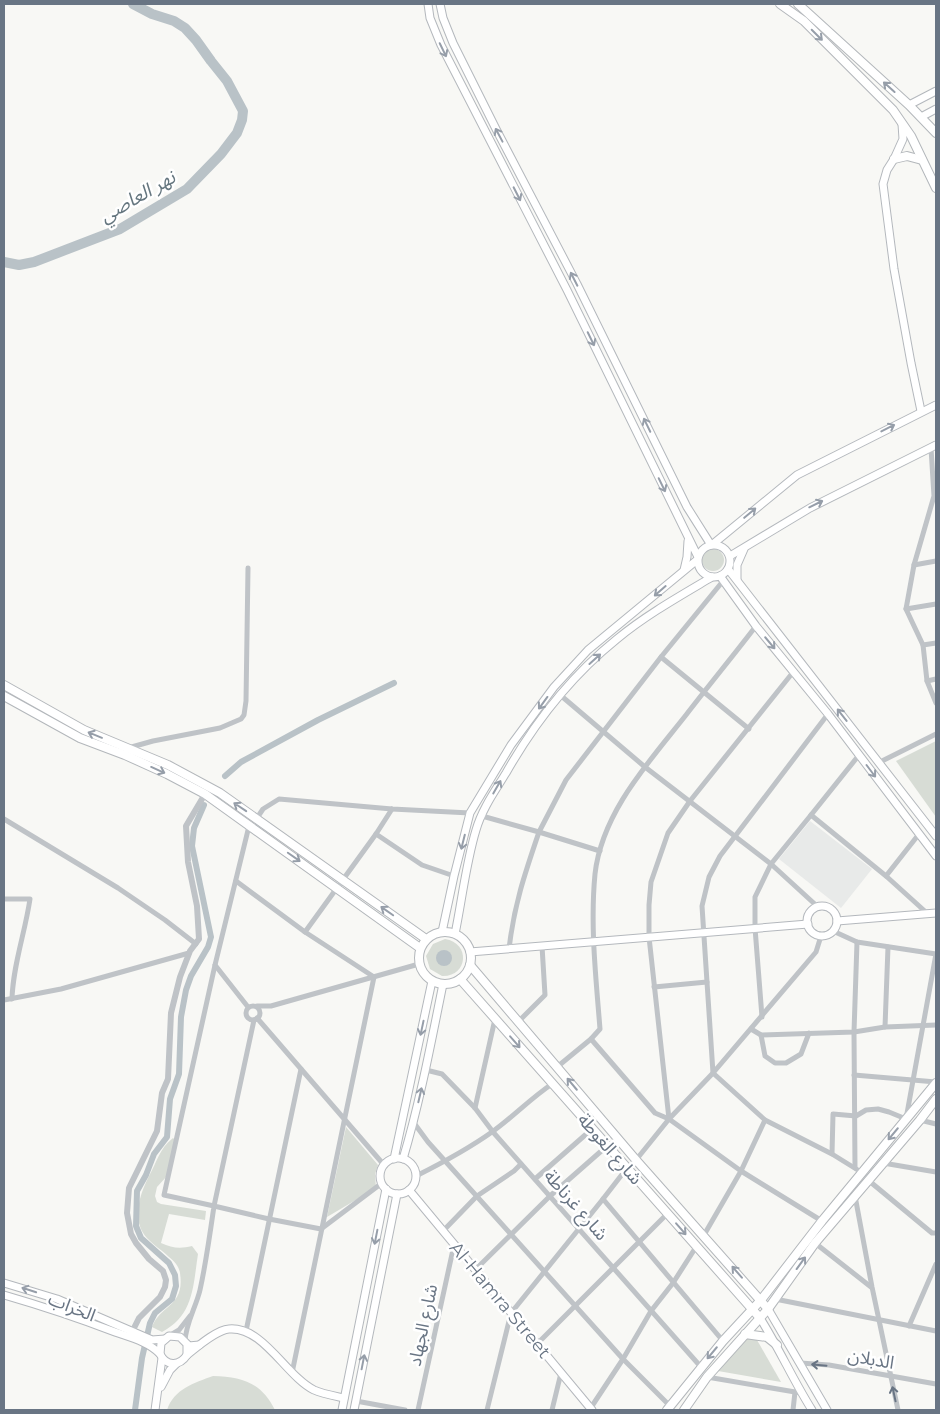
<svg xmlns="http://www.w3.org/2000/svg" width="940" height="1414" font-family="Montserrat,'Noto Sans Arabic',sans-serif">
	<rect width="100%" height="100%" fill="#f8f8f5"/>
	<path fill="#e8eae9" d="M810,821l62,48 -31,39 -62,-49z"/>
	<g fill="#d7dcd5">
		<circle cx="713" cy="560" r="11"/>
		<path d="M936,741v76l-40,-56z"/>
		<path d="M445,939c26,4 23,38 -3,37l-12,-7 -4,-13 7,-12z"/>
		<path d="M346,1127l32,38 -3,9 1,14 -49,29z"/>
		<path d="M173,1138l2,2 -8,36 -10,11 -2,9 2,6 4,2 45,7 -1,9 -36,-6 -8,29c11,5 19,6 31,3l6,8c-5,32 -4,61 -36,78l-10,-5c9,-23 33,-20 28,-54 -1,-7 -6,-12 -11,-16 -7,-7 -16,-12 -23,-20 -15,-18 -6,-43 3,-61 8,-14 10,-27 24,-38z"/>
		<path d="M747,1338l10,2 24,42 -63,-11z"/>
		<path d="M213,1376c29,1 48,6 62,34h-108c7,-21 27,-27 46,-34z"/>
	</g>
	<circle fill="#b9c2c7" cx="444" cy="958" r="8"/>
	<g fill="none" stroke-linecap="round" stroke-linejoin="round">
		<g stroke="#b9c2c7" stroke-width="6">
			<path d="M225,776l16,-14 77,-42 76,-37"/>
			<path d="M135,1410l7,-52 8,-35 5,-10 17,-14 4,-13 -1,-11 -6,-12 -28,-25 -5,-12 1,-35 9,-16 8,-21 13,-17 3,-38 9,-25 2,-57 5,-27 5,-14 17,-29 3,-10 -19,-91 2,-18 10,-23"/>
		</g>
		<path stroke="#b9c2c7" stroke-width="10" d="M4,262l15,3 15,-3 86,-33 67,-40 34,-35 16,-21 5,-13 1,-9 -16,-30 -16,-20 -15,-21 -11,-12 -11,-7 -22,-7 -19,-10"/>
		<defs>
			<g id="secondary">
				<path d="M428,4l2,14 11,27 126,245 131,267"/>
				<path d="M440,4l3,14 10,25 43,86 81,155 110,223 24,38"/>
				<path d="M909,105l27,-14"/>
				<path d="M921,117l15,-8"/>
				<path d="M902,124l1,15 -9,20 -7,11 -4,14 11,85 17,94 10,48"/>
				<path d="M713,544l84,-69 139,-70"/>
				<circle cx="714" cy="561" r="16"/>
				<path d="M730,556l80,-48 126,-63"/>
				<path d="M728,569l208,267"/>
				<path d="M684,570l3,-13 1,-16"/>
				<path d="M720,576l36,50 72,88 108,142"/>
				<path d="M737,579v-14l7,-16"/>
				<circle cx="822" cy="921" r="15"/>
				<path d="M837,921l99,-8"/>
				<path d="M442,932l12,-56 16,-63 41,-68 43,-58 34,-37 109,-90"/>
				<path d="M455,934c7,-34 11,-71 21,-104 6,-21 19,-39 30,-57 29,-51 65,-97 111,-134 29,-24 63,-43 95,-62"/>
				<path d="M470,952l338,-28"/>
				<circle cx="398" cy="1176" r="18"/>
				<path d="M394,1159l38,-178"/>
				<path d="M403,1159c17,-57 28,-116 40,-175"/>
				<path d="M409,1190l183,220"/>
				<path d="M4,1283l53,16 95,41 13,-1"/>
				<path d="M4,1295c38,11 74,23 111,37 14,5 34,10 45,22"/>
				<path d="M768,1309l59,101"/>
				<path d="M760,1318c19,30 33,62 52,92"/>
				<path d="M187,1344v11c-8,12 -21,11 -27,-1l1,-11 8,-7 11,1 9,9 10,-1"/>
				<path d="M187,1355c10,-8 29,-25 42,-26 34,-3 57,47 85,61 9,4 21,6 30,8"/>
				<path d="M161,1387l9,-17 6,-6"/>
				<path d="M155,1410l7,-52"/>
				<path d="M342,1410l44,-221"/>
				<path d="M354,1410l43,-216"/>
			</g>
			<g id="primary">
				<path d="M780,4l24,17 89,89 18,26 25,52"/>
				<path d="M798,4l111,101 27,28"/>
				<path d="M894,159l13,-3 15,4"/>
				<path d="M4,685l80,45 84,35 52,28 206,146"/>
				<path d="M4,696l76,42 45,17 42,19 38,20 215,154"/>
				<circle cx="445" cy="958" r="26"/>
				<path d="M470,965l166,195 132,149"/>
				<path d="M460,979l300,339"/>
				<path d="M745,1334l22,3 10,8"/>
				<path d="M667,1410l56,-69 38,-41 61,-79 114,-138"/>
				<path d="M684,1410l23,-33 61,-68 47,-66 105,-123 16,-21"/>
			</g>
		</defs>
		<use href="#secondary" stroke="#b4b8bd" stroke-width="9"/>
		<use href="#primary" stroke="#b3b7bb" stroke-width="10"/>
		<g stroke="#bfc3c7" stroke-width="5">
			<path d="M931,448l3,48 -20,69 -8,44 17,36 4,36 9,22"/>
			<path d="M914,565l22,-4"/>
			<path d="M906,609l30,-5"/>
			<path d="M923,645l13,-2"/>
			<path d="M661,657l88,72"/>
			<path d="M794,671l-104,130 -22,32 -17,49 -2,23v32l20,182 72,52 81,50"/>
			<path d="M927,681l9,-2"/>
			<path d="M559,694l86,73 126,97 47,43"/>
			<path d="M128,748l25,-7 67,-13 21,-9 3,-4 2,-14 2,-133"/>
			<path d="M878,763l58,-29"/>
			<path d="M811,815l48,-60"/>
			<path d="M482,816l57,16 27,-52 95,-123 62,-76"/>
			<path d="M257,818l6,-9 16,-10 113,10 78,4"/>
			<path d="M4,819l114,69 47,32 31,24"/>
			<path d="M376,834l46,31 32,11"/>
			<path d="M886,876l33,-42"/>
			<path d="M236,881l69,51 69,45 -82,396"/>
			<path d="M4,899h26c-5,34 -17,66 -18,100"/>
			<path d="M833,931l24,11 79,12"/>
			<path d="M305,932l71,-98 16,-25"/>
			<path d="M821,936l-5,16 -103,121 -11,-167 7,-29 11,-21 108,-142"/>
			<path d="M509,949c5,-44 16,-76 30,-117l61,19"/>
			<path d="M215,965l33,42"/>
			<path d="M654,987l53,-5"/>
			<path d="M4,1000l57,-11 128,-36"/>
			<circle cx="253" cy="1013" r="7"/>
			<path d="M257,1006h14l148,-42"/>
			<path d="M762,1017l-7,-89v-31l16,-33 40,-49 75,61 42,38"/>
			<path d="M257,1018l127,147"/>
			<path d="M254,1020l-40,186 55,13 52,10 61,-46"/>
			<path d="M518,1022l27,-27 -3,-49"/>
			<path d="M885,1027l3,-80"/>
			<path d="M751,1029l10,6 93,-3 31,-5 51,-2"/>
			<path d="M761,1035l4,21 10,7h11l15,-9 8,-21"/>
			<path d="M591,1039l64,74 14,6"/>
			<path d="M557,1067l34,-28 9,-10c-4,-51 -10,-103 -5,-155 7,-62 54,-112 91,-159 23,-30 47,-59 70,-89"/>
			<path d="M426,1070l16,4 33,34 18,24 208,235"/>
			<path d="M854,1075l82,7"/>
			<path d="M475,1108l20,-89"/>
			<path d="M920,1120l16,4"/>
			<path d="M414,1123l14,19 195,217 47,47"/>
			<path d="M832,1154l1,-40 23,2 10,-6 12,-1 11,3 17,7 30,-165"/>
			<path d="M636,1160l33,-41 44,-46 52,47"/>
			<path d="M883,1163l53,9"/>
			<path d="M627,1168l-24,31 120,142"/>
			<path d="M855,1168l-1,-136 3,-90"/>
			<path d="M416,1176c26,-13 52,-27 76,-44 21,-15 39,-34 60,-48"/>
			<path d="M535,1179l57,-50"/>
			<path d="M868,1180l64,53h4"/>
			<path d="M855,1196l17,91 26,123"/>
			<path d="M443,1231l34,-35 37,-25 7,-7"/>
			<path d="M704,1235l37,-64 24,-51 67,34 29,18"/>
			<path d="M815,1243l56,44"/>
			<path d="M475,1270l75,-74 57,-50"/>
			<path d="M775,1299l161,32"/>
			<path d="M909,1326l27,-62"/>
			<path d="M246,1331l55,-262"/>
			<path d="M169,1336l10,-6 11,-14"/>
			<path d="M185,1342c0,-17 11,-35 15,-52 6,-27 10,-56 14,-84l-50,-11 51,-230 34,-139"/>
			<path d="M537,1344l130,-130"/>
			<path d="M800,1363l29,2 107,19"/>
			<path d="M707,1377l94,16"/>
			<path d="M356,1401l49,9"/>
			<path d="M590,1409l33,-50 28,-48 22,-28 23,-36"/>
			<path d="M418,1410l36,-165"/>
			<path d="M487,1410l24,-97 92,-114"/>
			<path d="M552,1410l9,-37"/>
			<path d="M793,1410l2,-18"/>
		</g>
		<path stroke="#bfc3c7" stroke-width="6" d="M132,1332l7,-14 21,-21 5,-10 1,-7 -3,-9 -14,-12 -13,-16 -5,-9 -4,-21 2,-25 28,-57 5,-38 6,-14 3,-66 9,-36 10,-26 9,-12 -2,-33 -9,-44 -2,-36 19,-32"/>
		<use href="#secondary" stroke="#fff" stroke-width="7"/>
		<use href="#primary" stroke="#fff" stroke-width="8"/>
	</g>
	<defs><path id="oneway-shaft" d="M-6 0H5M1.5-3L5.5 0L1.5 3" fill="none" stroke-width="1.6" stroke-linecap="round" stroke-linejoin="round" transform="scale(1.25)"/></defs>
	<g stroke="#969ea9">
		<use href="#oneway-shaft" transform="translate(817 35) rotate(45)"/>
		<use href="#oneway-shaft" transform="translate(443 50) rotate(64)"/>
		<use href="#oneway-shaft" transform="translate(889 87) rotate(-138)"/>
		<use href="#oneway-shaft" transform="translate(499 135) rotate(-118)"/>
		<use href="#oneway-shaft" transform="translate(517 194) rotate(63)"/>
		<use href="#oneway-shaft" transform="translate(574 279) rotate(-117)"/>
		<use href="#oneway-shaft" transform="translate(591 339) rotate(64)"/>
		<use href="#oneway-shaft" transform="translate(647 425) rotate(-116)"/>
		<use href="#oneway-shaft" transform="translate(888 428) rotate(-27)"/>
		<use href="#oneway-shaft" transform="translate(662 485) rotate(64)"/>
		<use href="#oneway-shaft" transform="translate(816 504) rotate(-26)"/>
		<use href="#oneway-shaft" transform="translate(750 513) rotate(-40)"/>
		<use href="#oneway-shaft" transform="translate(660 591) rotate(139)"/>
		<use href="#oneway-shaft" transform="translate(770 643) rotate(50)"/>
		<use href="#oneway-shaft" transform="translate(595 659) rotate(-42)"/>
		<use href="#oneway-shaft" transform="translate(543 703) rotate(126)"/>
		<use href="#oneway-shaft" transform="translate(842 715) rotate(-128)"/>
		<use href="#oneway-shaft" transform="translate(95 735) rotate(-158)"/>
		<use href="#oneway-shaft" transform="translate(158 770) rotate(24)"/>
		<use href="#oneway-shaft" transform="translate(871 771) rotate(53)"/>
		<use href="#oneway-shaft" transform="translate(497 787) rotate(-60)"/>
		<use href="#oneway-shaft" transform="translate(240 807) rotate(-146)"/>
		<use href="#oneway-shaft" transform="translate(463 842) rotate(104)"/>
		<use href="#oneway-shaft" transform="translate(294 857) rotate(35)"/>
		<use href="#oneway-shaft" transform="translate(387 911) rotate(-145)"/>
		<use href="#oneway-shaft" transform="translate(422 1028) rotate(102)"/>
		<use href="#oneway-shaft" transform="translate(515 1042) rotate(49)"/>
		<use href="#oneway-shaft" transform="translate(572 1084) rotate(-130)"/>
		<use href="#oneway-shaft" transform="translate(420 1095) rotate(-77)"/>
		<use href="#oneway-shaft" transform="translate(893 1134) rotate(130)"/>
		<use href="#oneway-shaft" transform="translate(681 1229) rotate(49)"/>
		<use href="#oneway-shaft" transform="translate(376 1237) rotate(101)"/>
		<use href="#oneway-shaft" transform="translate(801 1263) rotate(-54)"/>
		<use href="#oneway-shaft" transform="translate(737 1272) rotate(-131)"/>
		<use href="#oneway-shaft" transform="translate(29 1290) rotate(-162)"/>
		<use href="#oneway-shaft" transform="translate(712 1353) rotate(130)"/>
		<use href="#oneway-shaft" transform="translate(363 1362) rotate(-79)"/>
	</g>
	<g stroke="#697584">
		<use href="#oneway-shaft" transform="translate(819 1365) rotate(-175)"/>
		<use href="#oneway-shaft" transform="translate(894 1394) rotate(-102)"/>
	</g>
	<g text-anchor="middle" stroke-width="5" stroke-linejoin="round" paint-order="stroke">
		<g font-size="18" fill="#697584" stroke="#fff">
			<text transform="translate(610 1149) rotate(49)" y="6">شارع الغوطة</text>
			<text transform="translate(576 1205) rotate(49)" y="6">شارع غرناطة</text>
			<text transform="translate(500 1300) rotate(50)" y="6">Al-Hamra Street</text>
			<text transform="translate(72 1307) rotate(22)" y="6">الخراب</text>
			<text transform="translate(423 1325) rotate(-78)" y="6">شارع الجهاد</text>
			<text transform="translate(871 1359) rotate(10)" y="6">الدبلان</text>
		</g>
		<g font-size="19" font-style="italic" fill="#65767f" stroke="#fff">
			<text transform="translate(137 196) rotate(-30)" y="7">نهر العاصي</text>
		</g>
	</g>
	<rect width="940" height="1414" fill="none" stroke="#697584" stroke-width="10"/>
</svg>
